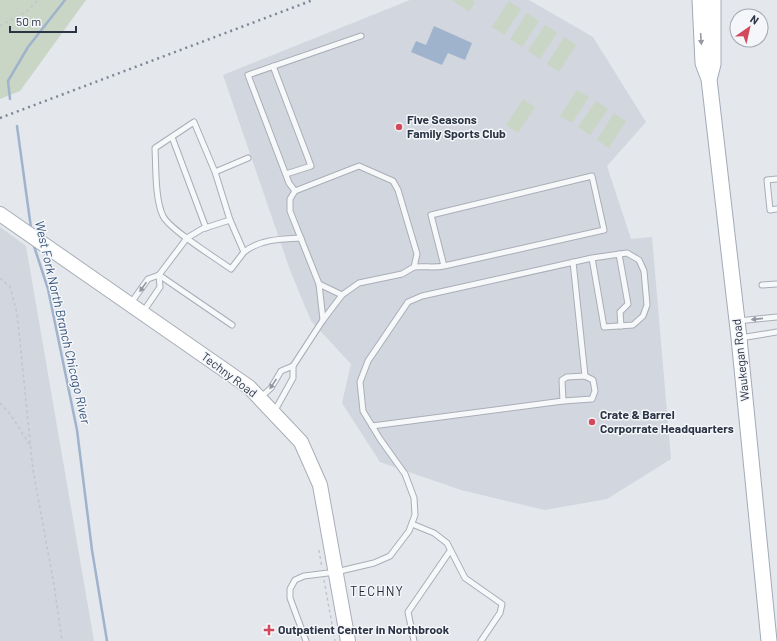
<svg xmlns="http://www.w3.org/2000/svg" width="777" height="641" font-family="Barlow,sans-serif">
	<rect width="100%" height="100%" fill="#e4e7ec"/>
	<g fill="#d2d6de">
		<path d="M410,0h119l64,37 53,85 -39,44 24,73 21,-2 19,222 -64,40 -62,11 -84,-20 -81,-28 -38,-59 9,-39 -40,-43 -21,-51 -67,-195z"/>
		<path d="M0,227l26,19 68,395h-94z"/>
	</g>
	<g fill="#c9d6c5">
		<path d="M0,0h86l-66,91 -20,8z"/>
		<path d="M452,0h20l3,2 -6,10z"/>
		<path d="M509,1l12,8 -17,26 -12,-8z"/>
		<path d="M527,13l12,8 -17,26 -12,-8z"/>
		<path d="M545,25l12,8 -17,26 -12,-8z"/>
		<path d="M564,37l12,8 -17,27 -12,-8z"/>
		<path d="M577,90l12,7 -17,26 -12,-7z"/>
		<path d="M523,99l12,8 -17,26 -12,-8z"/>
		<path d="M596,101l12,8 -18,26 -12,-8z"/>
		<path d="M614,113l12,8 -17,27 -12,-8z"/>
	</g>
	<path fill="#9fb4cc" d="M434,26l38,17 -7,17 -17,-7 -6,12 -31,-13 5,-11 10,4z"/>
	<g fill="none" stroke-linecap="round" stroke-linejoin="round">
		<g stroke="#9fb4cc" stroke-width="2.5">
			<path d="M10,99l-2,-18 20,-34 37,-47"/>
			<path d="M17,126l14,102"/>
			<path d="M33,243l15,46 29,141 15,120 15,91"/>
		</g>
		<defs>
			<g id="lane">
				<path d="M273,66l38,100 -25,8"/>
				<path d="M172,137l34,91"/>
				<path d="M215,172l15,48 14,32 -13,17c-15,-11 -61,-39 -68,-53 -8,-16 -7,-49 -8,-68l39,-26 21,50 33,-14"/>
				<path d="M777,179l-10,1 3,30 7,-1"/>
				<path d="M295,191l-6,-8 -41,-108 113,-39"/>
				<path d="M244,252c17,-13 37,-13 57,-14"/>
				<path d="M619,254l9,50 -8,8 1,14"/>
				<path d="M573,262l12,114"/>
				<path d="M414,267c11,-1 20,1 30,-1l160,-36 -12,-54 -161,39 13,51"/>
				<path d="M159,275l73,50"/>
				<path d="M762,285l15,-1"/>
				<path d="M131,303l17,-24 11,-4"/>
				<path d="M143,312l17,-25 -1,-12 28,-37 15,-9 28,-9"/>
				<path d="M323,320l-4,-36 23,11"/>
				<path d="M738,321l39,-4"/>
				<path d="M740,338l37,-6"/>
				<path d="M293,366l30,-46 19,-25 17,-12 43,-9 12,-7 3,-13 -19,-64 -5,-9 -34,-15 -64,25 -5,8v12l29,73"/>
				<path d="M585,376l8,4 2,11 -3,8 -29,2 -1,-21 5,-3z"/>
				<path d="M261,397l10,-9 10,-17 12,-5v12l-19,34"/>
				<path d="M372,426l191,-25"/>
				<path d="M412,524l22,9 13,10 18,35 37,26 -2,9 -19,28"/>
				<path d="M306,641l-16,-43v-9l5,-9 9,-4 32,-4 38,-9 16,-7 19,-25 6,-16 -1,-17 -9,-24 -25,-35 -17,-28 -3,-29 8,-21 40,-59 14,-6 18,-4 152,-34 35,-5 12,7 5,11 3,34 -4,11 -10,9 -29,2 -12,-69"/>
				<path d="M414,641l-6,-29 42,-61"/>
			</g>
			<path id="secondary" d="M0,214l249,173 52,55 19,43 28,156"/>
			<g id="primary">
				<path d="M700,0l3,63 6,16 30,259 30,303"/>
				<path d="M710,76l3,-12v-64"/>
			</g>
		</defs>
		<use href="#lane" stroke="#a9aeb7" stroke-width="7"/>
		<use href="#secondary" stroke="#a9aeb7" stroke-width="16"/>
		<use href="#primary" stroke="#a3abb8" stroke-width="17"/>
		<g stroke="#c2c5cb" stroke-width="1.5" stroke-dasharray="3 3" stroke-linecap="butt">
			<path d="M0,26l27,-15 11,-11"/>
			<path d="M0,278l10,9 7,26 16,157 21,115 8,56"/>
			<path d="M0,403l10,11 20,31"/>
			<path d="M319,550l3,18"/>
			<path d="M324,580l11,61"/>
		</g>
		<use href="#lane" stroke="#f7f8fa" stroke-width="5"/>
		<use href="#secondary" stroke="#fff" stroke-width="14"/>
		<use href="#primary" stroke="#fff" stroke-width="15"/>
		<path stroke="#7d8696" stroke-width="2.5" stroke-dasharray="2 4" stroke-linecap="butt" d="M0,118l313,-118"/>
	</g>
	<defs><path id="oneway-solid" d="M-6-.8H1V-3.2L6.5 0L1 3.2V.8H-6Z"/></defs>
	<use fill="#959aa2" href="#oneway-solid" transform="translate(701 39) rotate(86)"/>
	<g fill="#9196a0">
		<use href="#oneway-solid" transform="translate(143 287) rotate(125)"/>
		<use href="#oneway-solid" transform="translate(757 319) rotate(174)"/>
		<use href="#oneway-solid" transform="translate(273 384) rotate(124)"/>
	</g>
	<g fill="#d1495b" stroke="#f4f6f9" stroke-width="1.5">
		<circle cx="399" cy="127" r="4"/>
		<circle cx="592" cy="422" r="4"/>
		<path d="M267 624h4v4h4v4h-4v4h-4v-4h-4v-4h4z"/>
	</g>
	<g text-anchor="middle" stroke-width="3" stroke-linejoin="round" paint-order="stroke">
		<g font-size="12" font-weight="bold" fill="#2b3445" stroke="#f4f6f9" text-anchor="start">
			<text x="407" y="124">Five Seasons<tspan x="407" dy="14">Family Sports Club</tspan></text>
			<text x="600" y="419">Crate &amp; Barrel<tspan x="600" dy="14">Corporrate Headquarters</tspan></text>
			<text x="278" y="634">Outpatient Center in Northbrook</text>
		</g>
		<g font-size="12" fill="#2b3445" stroke="#f4f6f9">
			<text transform="translate(741 360) rotate(-96)" y="4">Waukegan Road</text>
			<text transform="translate(229 375) rotate(37)" y="4">Techny Road</text>
		</g>
		<g font-size="13" font-style="italic" fill="#34527a" stroke="#f4f6f9">
			<text transform="translate(63 322) rotate(77)" y="5">West Fork North Branch Chicago River</text>
		</g>
		<g font-size="13" letter-spacing="1" fill="#1d2536" stroke="#f4f6f9">
			<text x="377" y="596">TECHNY</text>
		</g>
	</g>
	<g transform="translate(749 28) rotate(34)"><circle r="19" fill="#f4f6f9" stroke="#a4a8b1"/>
	<path d="M0-3L7 15L0 10L-7 15Z" fill="#d1495b"/>
	<text y="-6" font-size="11" font-weight="bold" text-anchor="middle" fill="#2b3445">N</text>
	</g>
	<path d="M10 26v6h66v-6" fill="none" stroke="#2b3445" stroke-width="2"/>
	<text x="16" y="26" font-size="12" fill="#2b3445" stroke="#f4f6f9" stroke-width="3" paint-order="stroke">50 m</text>
</svg>
